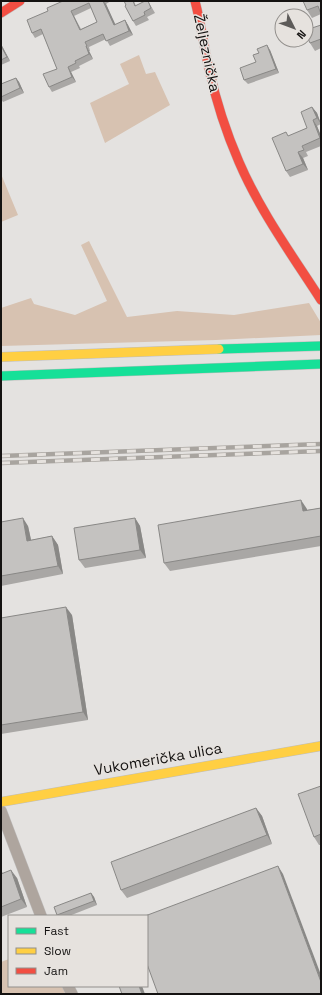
<svg xmlns="http://www.w3.org/2000/svg" width="322" height="995" font-family="'Space Grotesk',sans-serif">
	<rect width="100%" height="100%" fill="#e4e2e0"/>
	<g fill="#d7c2b1">
		<path d="M139,55l7,19 9,-2 15,33 -65,38 -15,-40 39,-19 -9,-20z"/>
		<path d="M1,174l17,41 -17,7z"/>
		<path d="M89,241l38,76 50,-6 57,4 75,-12 12,20v12l-105,5 -215,6v-38l30,-10 3,6 41,11 32,-14 -26,-56z"/>
		<path d="M9,959v27h53l3,7 -3,1h-61v-32z"/>
	</g>
	<g fill="none" stroke-linecap="round" stroke-linejoin="round">
		<defs>
			<g id="street">
				<path d="M1,811l40,105"/>
				<path d="M68,986l4,8"/>
			</g>
			<g id="fast">
				<path d="M219,349l102,-3"/>
				<path d="M1,376l320,-12"/>
			</g>
			<g id="slow">
				<path d="M1,357l218,-8"/>
				<path d="M1,802l320,-56"/>
			</g>
			<g id="jam">
				<path d="M195,1c6,23 9,46 14,68 7,32 17,63 30,93 21,49 53,93 82,138"/>
				<path d="M1,13l19,-12"/>
			</g>
		</defs>
		<use href="#street" stroke="#bebdbc" stroke-width="12"/>
		<use href="#fast" stroke="#bebdbc" stroke-width="10"/>
		<use href="#slow" stroke="#bebdbc" stroke-width="10"/>
		<use href="#jam" stroke="#bebdbc" stroke-width="10"/>
		<use href="#street" stroke="#aea59e" stroke-width="11"/>
		<use href="#fast" stroke="#16e098" stroke-width="9"/>
		<use href="#slow" stroke="#ffcf43" stroke-width="9"/>
		<use href="#jam" stroke="#f24e42" stroke-width="9"/>
		<defs>
			<g id="rail">
				<path d="M1,456l320,-12"/>
				<path d="M1,463l320,-12"/>
			</g>
		</defs>
		<use href="#rail" stroke="#a8a49f" stroke-width="4.5"/>
		<use href="#rail" stroke="#e6e2de" stroke-width="3" stroke-dasharray="9" stroke-linecap="butt"/>
	</g>
	<g fill="#a9a7a5" fill-rule="evenodd">
		<path d="M63,1h48l-5,3 9,21 10,-5 3,5 5,10 -23,11 -4,-7 -17,8 1,4h-1l4,8 -14,7 1,2 -9,4 5,10 -24,10 -3,-5 8,-18 -14,-35 -8,4 -3,-5 16,-22zM91,8l6,14 -16,7 -7,-13z"/>
		<path d="M124,1h10l2,5 12,-5 7,12 -8,4 2,3 -13,6 -3,-5z"/>
		<path d="M321,1v13l-9,4 -5,-8z"/>
		<path d="M321,25v23l-6,3 -5,-8z"/>
		<path d="M1,44l9,17 -9,4z"/>
		<path d="M270,50l9,23 -31,11 -4,-4 12,-18z"/>
		<path d="M16,78l3,4 5,11 -21,9 -2,-3v-15z"/>
		<path d="M312,107l5,6 4,11 -4,2 4,10v10l-15,6 2,4 -5,2 5,12 -18,7 -4,-6 3,-35 18,-8z"/>
		<path d="M321,508v38l-151,25 -6,-8 143,-54v1z"/>
		<path d="M135,518l5,8 6,32 -61,10 -6,-8z"/>
		<path d="M1,522l27,4 3,14 21,-4 6,9 5,29 -62,12z"/>
		<path d="M72,615l16,105 -87,14v-116z"/>
		<path d="M321,786v59h-2l-5,-8z"/>
		<path d="M256,808l6,8 10,28 -145,54 -6,-8z"/>
		<path d="M1,871l2,2 14,5 10,29 -26,10z"/>
		<path d="M91,893l3,4 3,8 -28,11h-11l-1,-1z"/>
	</g>
	<g fill="#898886">
		<path d="M103,1l3,3 12,26 -4,-5z"/>
		<path d="M71,11l3,5 9,19 -3,-5z"/>
		<path d="M125,20l3,5 5,10 -4,-4z"/>
		<path d="M1,44l9,17 -3,-4 -6,-11z"/>
		<path d="M267,45l3,5 9,23 -3,-4z"/>
		<path d="M86,46l3,5 4,8 -4,-5z"/>
		<path d="M68,67l3,5 5,10 -4,-5z"/>
		<path d="M16,78l3,4 5,11 -4,-5z"/>
		<path d="M312,107l5,6 4,11 -4,-6z"/>
		<path d="M313,120l4,6 4,10v3z"/>
		<path d="M298,152l5,6 5,12 -5,-6z"/>
		<path d="M301,500l6,9 1,10 -5,-8z"/>
		<path d="M23,518l5,8 5,23 -6,-8z"/>
		<path d="M135,518l5,8 6,32 -6,-8z"/>
		<path d="M52,536l6,9 5,29 -5,-8z"/>
		<path d="M66,607l6,8 16,105 -5,-8z"/>
		<path d="M256,808l6,8 10,28 -5,-9z"/>
		<path d="M278,866l5,8 38,101v7z"/>
		<path d="M11,870l6,8 10,29 -6,-8z"/>
		<path d="M91,893l3,4 3,8 -3,-4z"/>
		<path d="M139,986h3l3,8h-3z"/>
	</g>
	<g fill="#c4c2c0" stroke="#898886" fill-rule="evenodd">
		<path d="M63,1h40l11,24 11,-5 4,11 -23,10 -3,-7 -18,8 2,4h-1l3,8 -14,7 1,2 -8,4 4,10 -23,10 -6,-13 14,-5 -16,-40 -9,4 -5,-13 21,-9 -1,-3zM89,3l8,19 -17,8 -9,-19z"/>
		<path d="M124,1h9l2,5 10,-5h3l3,7 -7,4 1,3 -12,6 -8,-15 1,-1z"/>
		<path d="M303,1h18v13l-3,-8 -11,4z"/>
		<path d="M321,25v14l-11,4 -4,-9v-4z"/>
		<path d="M267,45l9,24 -32,11 -4,-12 16,-6 -3,-7 6,-2 -2,-4z"/>
		<path d="M1,46l6,11 -6,3z"/>
		<path d="M16,78l4,10 -19,9v-13z"/>
		<path d="M312,107l5,11 -4,2 7,18 -18,8 2,4 -6,2 5,12 -17,7 -14,-33 14,-6 2,4 19,-8 -6,-16z"/>
		<path d="M301,500l2,11 18,-3v28l-157,27 -6,-38z"/>
		<path d="M23,518l4,23 25,-5 6,30 -57,10v-54z"/>
		<path d="M135,518l5,32 -61,10 -5,-32z"/>
		<path d="M66,607l17,105 -82,13v-107z"/>
		<path d="M321,786v48l-7,3 -16,-43z"/>
		<path d="M256,808l11,27 -146,55 -10,-28z"/>
		<path d="M278,866l43,116v12h-163l-11,-30v-48h-2z"/>
		<path d="M11,870l10,29 -20,8v-33z"/>
		<path d="M91,893l3,8 -37,14 -3,-8z"/>
		<path d="M119,986h20l3,8h-20z"/>
	</g>
	<g text-anchor="middle" stroke-width="3" stroke-linejoin="round" paint-order="stroke">
		<g font-size="15" fill="#141211" stroke="#e6e2de">
			<text transform="translate(207 53) rotate(78)" y="5">Željeznička</text>
			<text transform="translate(158 759) rotate(-10)" y="5">Vukomerička ulica</text>
		</g>
	</g>
	<rect width="322" height="995" fill="none" stroke="#141211" stroke-width="4"/>
	<rect x="8" y="915" width="140" height="72" fill="#e6e2de" stroke="#928f8c"/>
	<rect x="16" y="928" width="20" height="6" fill="#16e098" stroke="#928f8c"/>
	<text x="44" y="935" font-size="12" fill="#141211">Fast</text>
	<rect x="16" y="948" width="20" height="6" fill="#ffcf43" stroke="#928f8c"/>
	<text x="44" y="955" font-size="12" fill="#141211">Slow</text>
	<rect x="16" y="968" width="20" height="6" fill="#f24e42" stroke="#928f8c"/>
	<text x="44" y="975" font-size="12" fill="#141211">Jam</text>
	<g transform="translate(294 28) rotate(132)"><circle r="19" fill="#e6e2de" stroke="#928f8c"/>
	<path d="M0-3L7 15L0 10L-7 15Z" fill="#5d5b59"/>
	<text y="-6" font-size="11" font-weight="bold" text-anchor="middle" fill="#141211">N</text>
	</g>
</svg>
